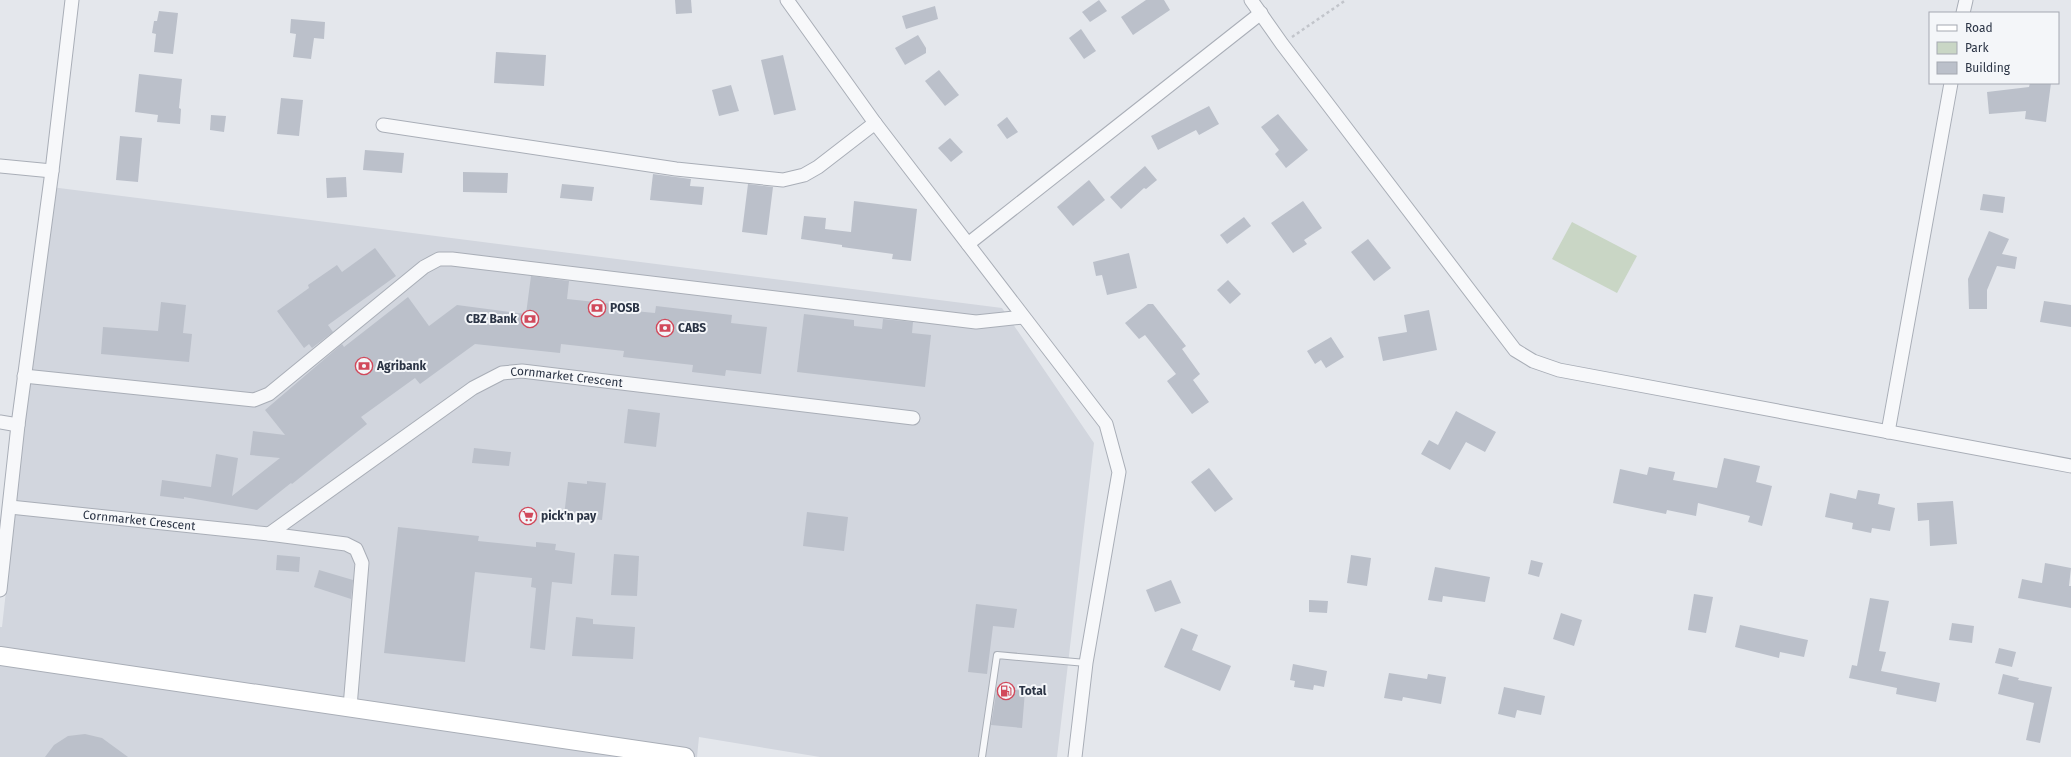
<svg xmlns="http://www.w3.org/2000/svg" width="2071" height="757" font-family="'Fira Sans',sans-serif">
	<rect width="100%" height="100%" fill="#e4e7ec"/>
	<path fill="#d2d6de" d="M51,187l951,121 92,135 -37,314h-237l-121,-20 -2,20h-697v-130h2z"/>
	<path fill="#c9d6c5" d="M1572,222l65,34 -20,37 -65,-34z"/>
	<g fill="#bbc0ca">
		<path d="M675,0h16l1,13 -16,1z"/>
		<path d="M1099,0l8,11 -17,11 -8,-10z"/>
		<path d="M1146,0h18l6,10 -37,25 -12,-18z"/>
		<path d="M935,6l3,13 -32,10 -4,-13z"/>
		<path d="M159,11l19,2 -5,41 -19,-2 2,-18 -4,-1 2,-12h3z"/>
		<path d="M291,19l34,3 -1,17 -10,-1 -3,21 -18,-2 3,-23 -6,-1z"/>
		<path d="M1081,29l15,22 -12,8 -15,-21z"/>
		<path d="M918,35l8,13v5l-21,12 -10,-17z"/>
		<path d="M496,52l50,3 -2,31 -50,-3z"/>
		<path d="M783,55l13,55 -22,5 -13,-55z"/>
		<path d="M939,70l20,25 -14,11 -20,-25z"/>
		<path d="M139,74l43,5 -3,29 2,1 -1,15 -23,-2 1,-7 -23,-3z"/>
		<path d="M2030,83h21l-5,39 -21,-3 1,-8 -37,3 -2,-22 42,-5z"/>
		<path d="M731,85l8,26 -20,5 -7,-26z"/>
		<path d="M281,98l22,2 -4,36 -22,-2z"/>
		<path d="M1209,106l10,18 -20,11 -3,-5 -38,20 -7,-14z"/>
		<path d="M1278,114l30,36 -22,18 -11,-14 4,-4 -18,-23z"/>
		<path d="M211,115l15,1 -2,16 -14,-2z"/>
		<path d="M1007,117l11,15 -11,7 -10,-14z"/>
		<path d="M120,136l22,2 -4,44 -22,-2z"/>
		<path d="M950,138l13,14 -12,10 -13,-14z"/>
		<path d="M365,150l39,3 -2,20 -39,-3z"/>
		<path d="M1145,166l12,14 -11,9 -2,-1 -23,21 -11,-12z"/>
		<path d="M463,172l45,1 -1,20 -44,-1z"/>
		<path d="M653,174l38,5 -1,7 14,1 -2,18 -52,-5z"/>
		<path d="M346,177l1,20 -20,1 -1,-20z"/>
		<path d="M1089,180l16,20 -32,26 -16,-19z"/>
		<path d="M562,184l32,3 -2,14 -32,-3z"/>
		<path d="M748,184l25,3 -6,48 -25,-3z"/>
		<path d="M1983,194l22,3 -2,16 -23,-3z"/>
		<path d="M854,201l63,8 -6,52 -19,-2 1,-5 -51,-7v-2l-41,-6 3,-23 22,2 -1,11 26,3z"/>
		<path d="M1303,201l19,27 -18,12 3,4 -14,9 -22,-30z"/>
		<path d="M1244,217l7,9 -24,18 -7,-9z"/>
		<path d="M1989,231l20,8 -7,15 15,3 -2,12 -18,-3 -10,24v19h-18l-1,-30z"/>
		<path d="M1368,239l23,29 -17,13 -23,-29z"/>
		<path d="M375,248l21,28 -68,49 5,7 -21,16 -3,-4 -5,4 -27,-37 32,-23 -1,-3 29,-20 5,7z"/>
		<path d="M1129,253l8,35 -30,7 -5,-20 -6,1 -3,-14z"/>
		<path d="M531,276l38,5 -2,18 47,5v5l41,4 1,-7 76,9 -1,8 36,4 -6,47 -35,-4 -1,6 -33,-4 1,-7 -70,-8 1,-6 -63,-7 -1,9 -85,-9 -55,40 -5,-6 -54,39 6,7 -75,60 -1,-1 -34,27 -73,-13v2l-24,-3 2,-16 49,7 5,-33 22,4 -6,38 48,-38 -30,-3 3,-24 32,4 -20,-25 77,-66 2,3 64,-50 21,29 28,-21 69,9z"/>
		<path d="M1228,280l13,14 -11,10 -13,-14z"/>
		<path d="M2044,301l27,4v22l-31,-5z"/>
		<path d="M161,302l25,3 -3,28 9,1 -3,28 -88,-8 2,-27 55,4z"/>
		<path d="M1148,304h5l33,42 -4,3 18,25 -7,6 16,22 -17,12 -25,-33 9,-7 -31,-39 -6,4 -14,-16z"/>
		<path d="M1429,310l8,40 -54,11 -5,-24 29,-5 -3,-17z"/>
		<path d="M804,314l50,6v6l28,3 1,-10 30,3 -1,11 19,2 -6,52 -128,-15z"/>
		<path d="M1331,337l13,20 -18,11 -5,-8 -6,4 -8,-13z"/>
		<path d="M628,409l32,4 -4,34 -32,-4z"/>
		<path d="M1456,411l40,21 -11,20 -19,-10 -16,28 -29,-16 8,-14 9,5z"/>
		<path d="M474,448l37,4 -2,14 -37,-3z"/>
		<path d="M1724,458l36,8 -4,16 16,4 -10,40 -14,-4 2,-6 -52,-13 -2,13 -29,-6 -1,4 -53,-11 7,-34 27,6 2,-8 26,5 -2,8 44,8z"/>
		<path d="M1209,468l24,31 -18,13 -24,-30z"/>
		<path d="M587,481l19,2 -4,37 -38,-4 4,-34 19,2z"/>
		<path d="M1858,490l22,4 -2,10 17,4 -5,23 -18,-3 -1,5 -19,-4 1,-6 -28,-6 5,-24 26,6z"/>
		<path d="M1953,501l4,43 -27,2 -1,-26 -11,1 -1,-18z"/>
		<path d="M807,512l41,5 -4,34 -41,-5z"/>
		<path d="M398,527l81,9 -1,5 58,6v-5l20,2 -1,6 20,3 -3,31 -20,-2 -7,68 -15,-2 6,-60 -5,-1 1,-9 -57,-6 -10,90 -81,-9z"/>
		<path d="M614,554l25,2 -2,40 -26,-1z"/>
		<path d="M277,555l23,2 -1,15 -23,-2z"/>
		<path d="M1351,555l20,3 -4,28 -20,-3z"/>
		<path d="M1531,560l12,3 -4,14 -11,-3z"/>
		<path d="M2045,563l26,5 -2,18h2v22l-53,-10 4,-19 20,4z"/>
		<path d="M1435,567l55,10 -5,25 -42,-6 -1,6 -14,-2z"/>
		<path d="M319,570l34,10 -2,19 -37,-12z"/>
		<path d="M1171,580l10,23 -26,9 -9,-22z"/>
		<path d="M1694,594l19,3 -7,36 -18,-3z"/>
		<path d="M1870,598l19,3 -10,50 7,1 -5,19 59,12 -4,19 -40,-8 1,-6 -48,-10 3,-13 5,1z"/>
		<path d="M1309,600l19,1 -1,12 -18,-1z"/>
		<path d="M976,604l41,5 -3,19 -21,-2 -6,48 -19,-2z"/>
		<path d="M1561,613l21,7 -8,26 -21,-7z"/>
		<path d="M576,617l17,2v5l42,3 -2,32 -61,-3z"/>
		<path d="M1952,623l22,3 -2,17 -23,-3z"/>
		<path d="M1740,625l68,15 -4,17 -24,-5 -1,6 -44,-11z"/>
		<path d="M1181,628l17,7 -6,15 39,16 -11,25 -56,-24z"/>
		<path d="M1999,648l17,4 -4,15 -17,-4z"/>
		<path d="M1293,664l34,7 -3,16 -10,-2 -1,5 -19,-3 1,-6 -5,-1z"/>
		<path d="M1389,673l38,6 1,-5 18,3 -5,27 -38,-7 -1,4 -18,-3z"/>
		<path d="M2003,674l16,4 -1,2 34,7 -12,56 -14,-3 8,-37 -36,-9z"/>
		<path d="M1504,687l41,9 -4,19 -24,-5 -2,8 -17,-4z"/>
		<path d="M997,688l28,3 -3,37 -31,-3z"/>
		<path d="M85,734l17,4 26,19h-83l9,-12 14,-9z"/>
	</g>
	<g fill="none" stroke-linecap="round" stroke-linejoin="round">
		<defs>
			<path id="lane" d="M982,757l15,-102 89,8"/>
			<g id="street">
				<path d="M787,0l88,123 231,301 13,48 -33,191 -11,94"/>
				<path d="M1251,0l31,44 233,306 18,11 26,9 512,96"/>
				<path d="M1963,13l3,-13"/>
				<path d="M383,125l293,44 107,11 21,-5 14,-8 57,-44"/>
				<path d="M0,166l52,5"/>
				<path d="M968,244l293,-231"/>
				<path d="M24,376l230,24 15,-6 155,-127 15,-8h13l524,63 47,-5"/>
				<path d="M0,422l18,3"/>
				<path d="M1888,432l63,-349"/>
				<path id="s1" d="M10,507l259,27 204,-146 29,-15 20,-2 391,47"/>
				<path d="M269,534l77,10 10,5 6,14 -12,144"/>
				<path d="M0,590l18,-165 34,-254 20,-171"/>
			</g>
			<path id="secondary" d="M0,656l685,101"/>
		</defs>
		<use href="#lane" stroke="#a9aeb7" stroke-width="8"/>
		<use href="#street" stroke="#a9aeb7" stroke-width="15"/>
		<use href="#secondary" stroke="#a9aeb7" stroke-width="20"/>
		<path stroke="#c2c5cb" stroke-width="2.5" stroke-dasharray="3 3" stroke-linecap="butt" d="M1292,37l54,-37"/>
		<use href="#lane" stroke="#f7f8fa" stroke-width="6"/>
		<use href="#street" stroke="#f7f8fa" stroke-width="13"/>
		<use href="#secondary" stroke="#fff" stroke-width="18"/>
	</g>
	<defs>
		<symbol id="bank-ring" viewBox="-11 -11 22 22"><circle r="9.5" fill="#f4f6f9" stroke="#d1495b" stroke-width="1.5"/><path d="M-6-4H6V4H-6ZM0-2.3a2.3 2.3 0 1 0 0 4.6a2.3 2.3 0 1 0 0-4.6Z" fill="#d1495b"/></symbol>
		<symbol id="supermarket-ring" viewBox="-11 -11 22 22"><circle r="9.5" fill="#f4f6f9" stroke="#d1495b" stroke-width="1.5"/><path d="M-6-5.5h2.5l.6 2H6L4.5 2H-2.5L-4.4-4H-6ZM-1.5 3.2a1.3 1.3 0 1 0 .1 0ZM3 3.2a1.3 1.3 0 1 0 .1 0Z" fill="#d1495b"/></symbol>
		<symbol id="fuel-ring" viewBox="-11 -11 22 22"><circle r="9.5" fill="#f4f6f9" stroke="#d1495b" stroke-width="1.5"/><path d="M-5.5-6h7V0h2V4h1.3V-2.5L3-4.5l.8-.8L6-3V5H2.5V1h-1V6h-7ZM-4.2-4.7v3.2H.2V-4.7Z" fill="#d1495b"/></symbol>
	</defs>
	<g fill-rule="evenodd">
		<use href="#bank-ring" x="587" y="298" width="20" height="20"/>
		<use href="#bank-ring" x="520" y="309" width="20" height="20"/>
		<use href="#bank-ring" x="655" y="318" width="20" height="20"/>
		<use href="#bank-ring" x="354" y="356" width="20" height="20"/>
		<use href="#supermarket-ring" x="518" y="506" width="20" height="20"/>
		<use href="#fuel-ring" x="996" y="681" width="20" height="20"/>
	</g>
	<g text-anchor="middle" stroke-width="4" stroke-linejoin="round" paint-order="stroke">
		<g font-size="12" font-weight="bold" fill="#2b3445" stroke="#f4f6f9" text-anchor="start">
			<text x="610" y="312">POSB</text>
			<text x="517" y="323" text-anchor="end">CBZ Bank</text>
			<text x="678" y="332">CABS</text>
			<text x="377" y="370">Agribank</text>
			<text x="541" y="520">pick'n pay</text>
			<text x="1019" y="695">Total</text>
		</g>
		<g font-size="12" fill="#2b3445" stroke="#f4f6f9">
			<text dy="4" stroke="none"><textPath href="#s1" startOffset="609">Cornmarket Crescent</textPath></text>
			<text dy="4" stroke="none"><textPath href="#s1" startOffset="130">Cornmarket Crescent</textPath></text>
		</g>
	</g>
	<rect x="1929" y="12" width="130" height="72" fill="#f4f6f9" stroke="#a4a8b1"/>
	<rect x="1937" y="25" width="20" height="6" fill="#ffffff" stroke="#a4a8b1"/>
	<text x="1965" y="32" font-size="12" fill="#2b3445">Road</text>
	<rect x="1937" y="42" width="20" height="12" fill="#c9d6c5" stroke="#a4a8b1"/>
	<text x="1965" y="52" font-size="12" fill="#2b3445">Park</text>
	<rect x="1937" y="62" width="20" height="12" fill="#bbc0ca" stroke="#a4a8b1"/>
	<text x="1965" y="72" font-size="12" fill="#2b3445">Building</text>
</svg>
